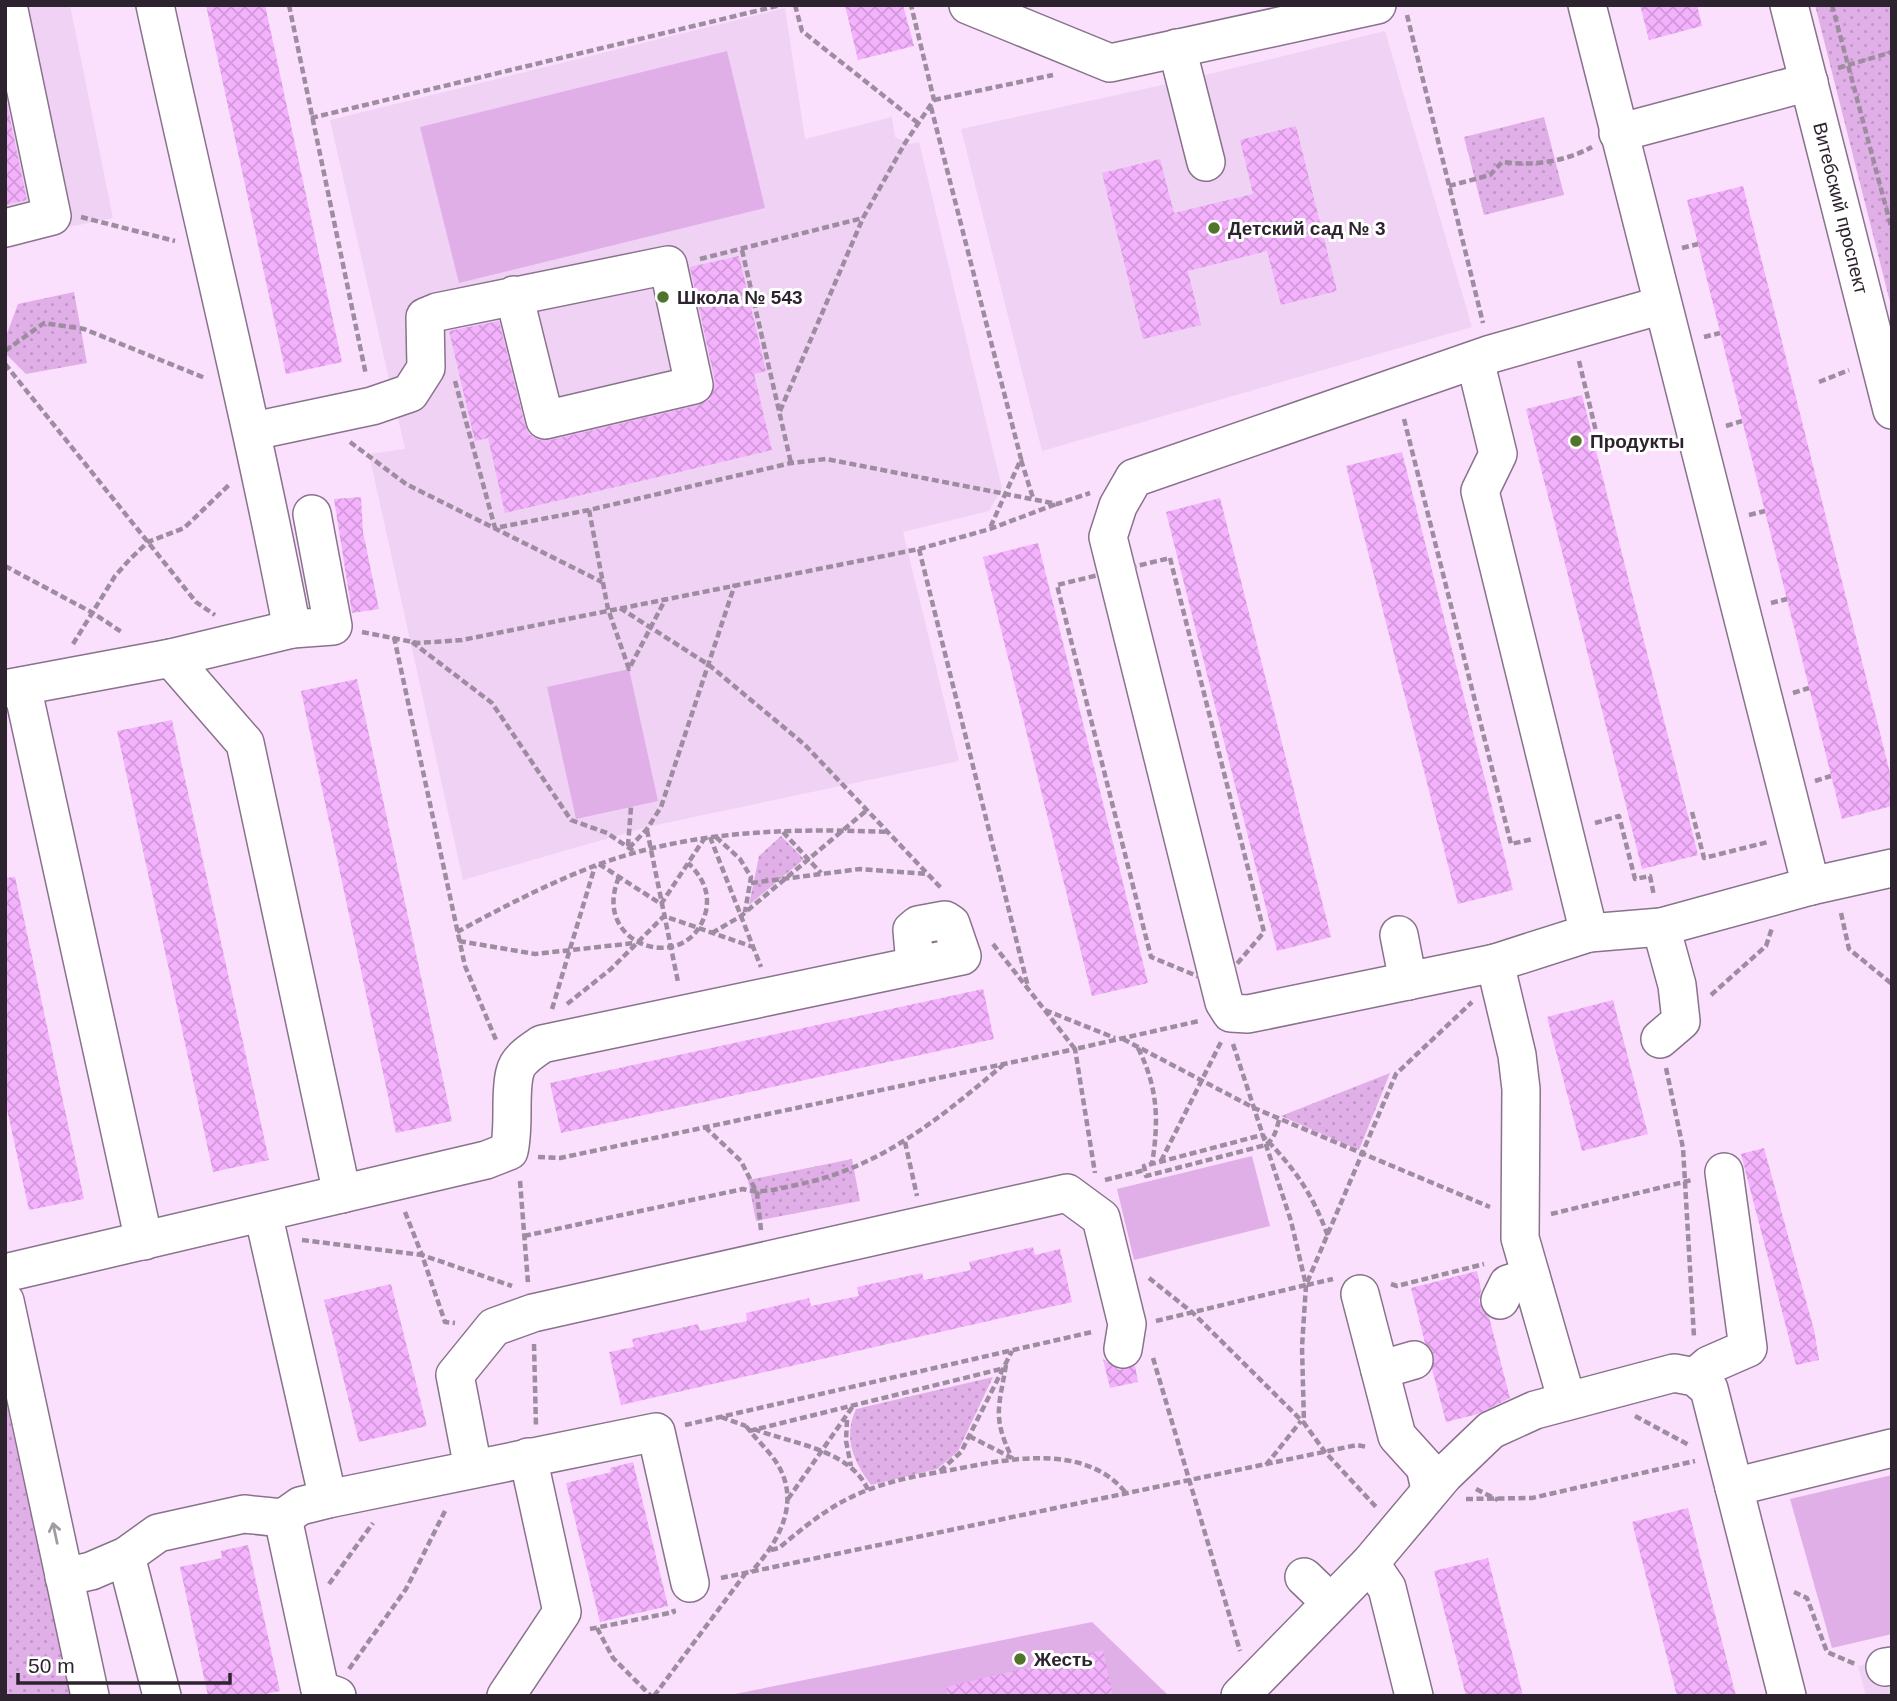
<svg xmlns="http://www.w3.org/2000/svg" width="1897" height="1701" font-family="Helvetica,sans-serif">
	<defs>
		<pattern id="grass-dots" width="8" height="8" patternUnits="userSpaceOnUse" patternTransform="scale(1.75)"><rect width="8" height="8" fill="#e1afe8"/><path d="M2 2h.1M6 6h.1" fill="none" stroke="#c196c7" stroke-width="1.8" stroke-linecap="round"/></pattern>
		<pattern id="building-cross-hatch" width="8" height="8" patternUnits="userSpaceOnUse" patternTransform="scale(1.75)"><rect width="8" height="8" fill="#f4b1fd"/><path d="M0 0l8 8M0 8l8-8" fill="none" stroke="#d298d9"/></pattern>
	</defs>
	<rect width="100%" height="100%" fill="#fae0fd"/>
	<g fill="#f0d2f5">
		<path d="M5,5h65l43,213 -108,22z"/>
		<path d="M785,8l20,131 87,-22 3,20 15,7 9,-2 83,346 -13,23 -86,21 56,229 -308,65 -188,54 -94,-426 36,-5 -75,-329z"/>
		<path d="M1385,31l87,296 -430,124 -81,-322 224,-49z"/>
		<path d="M1892,1658v38h-26l-8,-30z"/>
	</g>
	<g fill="url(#grass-dots)">
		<path d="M1815,5h77v305z"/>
		<path d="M1544,117l20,78 -80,20 -20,-78z"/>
		<path d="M74,292l13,71 -61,11 -21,-21v-14l13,-35z"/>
		<path d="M781,836l23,23 -55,46 10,-49z"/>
		<path d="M1390,1073l-31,77 -78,-34z"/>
		<path d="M852,1159l8,42 -104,20 -8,-41z"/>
		<path d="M993,1377l-35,74 -9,8 -12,10 -66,16c-18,-24 -28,-47 -15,-76z"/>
		<path d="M5,1396l65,300h-65z"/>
	</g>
	<g fill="#e1afe8">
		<path d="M727,51l38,157 -306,75 -39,-156z"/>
		<path d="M629,669l29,132 -82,18 -29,-132z"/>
		<path d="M1252,1156l18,70 -136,34 -17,-71z"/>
		<path d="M1892,1475v159l-60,14 -42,-149z"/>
		<path d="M1092,1622l77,74h-444z"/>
	</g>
	<g fill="url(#building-cross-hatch)">
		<path d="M206,5h59l77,357 -56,12z"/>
		<path d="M845,5h58l11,41 -56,14z"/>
		<path d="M1640,5h57l5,21 -53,14z"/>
		<path d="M5,95l22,105 -22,5z"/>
		<path d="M1296,126l41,165 -56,14 -14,-54 -79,20 13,54 -58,14 -41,-166 58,-14 14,54 79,-19 -13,-54z"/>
		<path d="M1743,186l149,595v25l-50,13 -155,-619z"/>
		<path d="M739,256l27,115 -12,3 18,76 -267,63 -17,-75 -13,3 -26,-110 50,-10 26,104 4,9 9,6h12l149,-35 10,-5 6,-19 -25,-114z"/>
		<path d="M1582,395l116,460 -56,14 -116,-460z"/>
		<path d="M1402,452l111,438 -55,14 -112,-438z"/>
		<path d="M361,497l2,35 16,77 -27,4 -18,-114z"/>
		<path d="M1220,498l111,439 -54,14 -111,-439z"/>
		<path d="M1038,543l110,440 -56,13 -109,-439z"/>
		<path d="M357,679l95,442 -56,12 -95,-442z"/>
		<path d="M172,720l97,440 -56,12 -96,-441z"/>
		<path d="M15,877l69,322 -55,11 -24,-110v-222z"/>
		<path d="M983,989l11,50 -433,94 -11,-50z"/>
		<path d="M1613,1000l35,134 -66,17 -35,-134z"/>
		<path d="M1764,1148l50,182 5,30 -23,5 -55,-211z"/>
		<path d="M1033,1247l2,8 25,-6 12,53 -451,103 -12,-53 25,-5 -2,-8 66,-15 2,7 47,-10 -1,-8 63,-15 2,8 48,-10 -2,-9 65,-14 2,7 47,-10 -2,-8z"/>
		<path d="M1477,1271l4,19 -2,12 10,15 21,81 -32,16 -32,8 -14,-53 2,-14 -9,-12 -14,-55z"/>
		<path d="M391,1284l36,142 -68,16 -35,-142z"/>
		<path d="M1103,1359l16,11 16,-4 3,16 -28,6z"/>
		<path d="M633,1462l35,144 -68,16 -34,-139 45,-11 -1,-4z"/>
		<path d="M1688,1508l8,32 40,156h-59l-45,-174z"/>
		<path d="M248,1545l32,146 -24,5h-48l-28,-129 42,-9 -1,-7z"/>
		<path d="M1488,1558l35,138h-57l-32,-125z"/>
		<path d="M1103,1650l10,46h-166l-1,-9z"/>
	</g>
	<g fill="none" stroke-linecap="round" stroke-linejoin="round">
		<defs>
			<g id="minor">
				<path d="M968,5l142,58 267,-58"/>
				<path d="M1587,5l224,881"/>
				<path d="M1789,5l103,405"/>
				<path d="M1177,48l29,114"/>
				<path d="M1618,133l191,-51"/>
				<path d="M5,228l47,-12 -44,-211"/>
				<path d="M1662,305l-171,49 -357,124 -16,28 -10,31 116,465 7,11 17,1 247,-51 94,-30 72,-6 150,-41 81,-18"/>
				<path d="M1475,360l23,94 -18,37 109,442"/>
				<path d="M254,431l118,-25 38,-13 16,-25 -1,-51 12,-5 231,-47 26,120 -149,35 -31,-125"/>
				<path d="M292,629l41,-3 -21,-112"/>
				<path d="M171,658l74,85 97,451"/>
				<path d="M22,686l122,555"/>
				<path d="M5,689l166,-31 121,-29c-40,-209 -92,-416 -137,-624"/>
				<path d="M1399,935l9,46"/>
				<path d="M1495,963l22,92 4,34 -1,149 47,163"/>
				<path d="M1660,1039l21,-18 -4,-36 -16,-58"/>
				<path d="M263,1213l65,286"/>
				<path d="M5,1273l481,-113 23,-9c6,-26 0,-58 6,-79 3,-13 17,-21 27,-28l420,-88 -11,-32 -6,-4 -27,5 -6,5 3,35"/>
				<path d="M1360,1294l37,142 28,31 5,22"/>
				<path d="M1500,1300l8,-16 23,-7"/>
				<path d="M5,1301l85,395"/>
				<path d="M1380,1370l34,-10"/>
				<path d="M1695,1377l14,-12 39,-17 -24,-176"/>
				<path d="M473,1468l-18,-93 39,-48 39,-14 534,-120 34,25 26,106 -4,25"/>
				<path d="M1734,1487l158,-39"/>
				<path d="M283,1518l37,172 17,6"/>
				<path d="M126,1556l36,140"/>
				<path d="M1370,1563l17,25 27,108"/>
				<path d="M64,1577l27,-6 35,-15 32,-23 86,-19 39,4 17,-12 28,-7 328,-67 34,151"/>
				<path d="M1304,1577l26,25"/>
				<path d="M1885,1667l7,-1"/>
				<path d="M506,1696l56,-84 -34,-155"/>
				<path d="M1240,1696l130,-133 74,-88 47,-45 44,-20 139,-37 21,4 14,12 78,307"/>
			</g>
		</defs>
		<use href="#minor" stroke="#89728c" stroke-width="40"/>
		<g stroke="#9e8ca0" stroke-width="4.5" stroke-dasharray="7 3.5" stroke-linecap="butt">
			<path d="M289,5l77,370"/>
			<path d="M795,5l7,26 116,92"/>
			<path d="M1832,5l60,225"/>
			<path d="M1407,15l76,308"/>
			<path d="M1838,68l54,-16"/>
			<path d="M934,100l119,-25"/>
			<path d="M931,107l90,352 -31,69"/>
			<path d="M311,118l470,-113"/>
			<path d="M1449,186l41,-11 12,-13c31,4 62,0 90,-15"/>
			<path d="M81,217l94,24"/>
			<path d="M1682,248l16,-4"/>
			<path d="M742,250l49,213"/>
			<path d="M700,259l163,-41"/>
			<path d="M1704,337l16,-4"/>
			<path d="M5,351l39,-28 40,6 121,49"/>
			<path d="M1579,361l22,91"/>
			<path d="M5,364l191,238 19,13"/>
			<path d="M455,381l40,147 94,-18 202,-47 35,-4 231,45 33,-11"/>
			<path d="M1819,382l30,-12"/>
			<path d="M780,411l83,-193 42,-75 29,-43 -23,-95"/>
			<path d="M1404,419l107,425 22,-5"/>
			<path d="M1726,426l16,-5"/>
			<path d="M350,442l56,42 196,98"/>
			<path d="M1021,460l12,38"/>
			<path d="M589,510l19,99 21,60 37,-71"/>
			<path d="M1749,515l16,-4"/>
			<path d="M919,549l109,438"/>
			<path d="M1170,558l94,374 -45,53 -68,-28 -94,-372z"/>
			<path d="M5,566l88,47 30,20"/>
			<path d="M1771,603l16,-4"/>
			<path d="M620,608l89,57 96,80 137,144"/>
			<path d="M362,632l56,11 44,-3 457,-91 71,-20 66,-25"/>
			<path d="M394,637l71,329 31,74"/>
			<path d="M412,642l80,61 79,117 36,13 28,19"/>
			<path d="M73,644l42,-68 16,-18 17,-16 36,-14 46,-44"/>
			<path d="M1793,693l16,-5"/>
			<path d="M1815,781l16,-5"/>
			<path d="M1692,812l12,46 64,-16"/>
			<path d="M1595,823l24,-7 16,63 15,-3 4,20"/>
			<path d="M647,830l31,152"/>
			<path d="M783,832l38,41"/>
			<path d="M710,837l51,130"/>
			<path d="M716,837l24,22 11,18 -6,35"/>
			<path d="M628,846l3,-39"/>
			<path d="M629,848l18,-19 14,-22 74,-223"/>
			<path d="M599,864l62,40 43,-65"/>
			<path d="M619,877c-30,70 71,100 87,34 4,-19 -4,-35 -18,-48"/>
			<path d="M751,883l109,-14 67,5"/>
			<path d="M1841,913l8,36 43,35"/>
			<path d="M457,932c46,-25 92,-49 140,-67 94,-35 193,-37 292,-33"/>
			<path d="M712,933l29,-17 126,-106"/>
			<path d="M459,941l76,13 100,-11"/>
			<path d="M993,944l82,105 124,-28"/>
			<path d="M1711,995l55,-49 6,-18"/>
			<path d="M567,1004l44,-35 53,-53 89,31"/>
			<path d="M552,1009l43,-143"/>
			<path d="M1045,1010l70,28"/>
			<path d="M1123,1039l131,69 236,99"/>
			<path d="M1233,1044l58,177 15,64 -4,62 2,76 21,29 52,56"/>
			<path d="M1138,1048c20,40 21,72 14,116"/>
			<path d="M1666,1068l17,80 11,189"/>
			<path d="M1279,1120c-3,11 -4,17 -13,25l-120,31 -2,-10 118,-31c33,34 49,56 66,101"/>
			<path d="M705,1127l36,34 16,32 4,37"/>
			<path d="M905,1142l12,54"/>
			<path d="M538,1157l22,1 515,-109 20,124"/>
			<path d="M1161,1161l60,-119"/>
			<path d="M1105,1180l40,-10"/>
			<path d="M520,1181l8,102"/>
			<path d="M405,1212l17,43 90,31"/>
			<path d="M1551,1214l141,-34"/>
			<path d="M524,1236l219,-47c18,5 34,0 53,-4 84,-17 143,-66 207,-120"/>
			<path d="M302,1240l120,15 23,67 10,1"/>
			<path d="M1149,1278l44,35 111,110"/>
			<path d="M1391,1284l6,2 87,-22"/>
			<path d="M1307,1285l26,-6"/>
			<path d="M1156,1321l150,-36 90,-211 76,-72"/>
			<path d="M534,1344l2,83"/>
			<path d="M1153,1358l87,293"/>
			<path d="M1006,1365c-7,42 -14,52 6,93"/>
			<path d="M1635,1416l54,29"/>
			<path d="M721,1417l25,9"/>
			<path d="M847,1420l-1,21 5,25"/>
			<path d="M685,1425l407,-93"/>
			<path d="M746,1426c9,12 20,22 28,33 29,40 6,82 -23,113"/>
			<path d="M754,1429c38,15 96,20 114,61"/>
			<path d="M749,1431l252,-62"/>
			<path d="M969,1436l43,22"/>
			<path d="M1266,1465l35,-44"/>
			<path d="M940,1471l21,-19 51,-101"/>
			<path d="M1476,1489l22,11"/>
			<path d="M788,1499l65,-93"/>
			<path d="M1466,1499l66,-1 163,-37"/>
			<path d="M771,1550l8,-2c25,-21 49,-41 79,-54 29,-13 62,-19 93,-24 56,-11 134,-28 175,23"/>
			<path d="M721,1578l636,-133 10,2"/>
			<path d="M329,1584l44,-61"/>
			<path d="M1794,1592l13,6 20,54 28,12"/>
			<path d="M597,1628l16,30 38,38"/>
			<path d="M590,1629l84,-17 -1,-3"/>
			<path d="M349,1669l57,-80 40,-80"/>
			<path d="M654,1696l91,-122"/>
		</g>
		<use href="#minor" stroke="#fff" stroke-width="37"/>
	</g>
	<defs><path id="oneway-shaft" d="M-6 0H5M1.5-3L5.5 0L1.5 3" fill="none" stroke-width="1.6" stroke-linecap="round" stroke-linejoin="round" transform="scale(1.75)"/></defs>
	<use stroke="#a09ca1" href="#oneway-shaft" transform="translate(55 1533) rotate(-102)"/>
	<g fill="#50742c" stroke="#fff" stroke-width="2.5">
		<circle cx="1214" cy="228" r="7"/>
		<circle cx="663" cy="297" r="7"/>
		<circle cx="1576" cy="441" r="7"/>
		<circle cx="1020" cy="1659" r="7"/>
	</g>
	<g text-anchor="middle" stroke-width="6" stroke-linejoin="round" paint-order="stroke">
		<g font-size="19" fill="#2d232e" stroke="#fff">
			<text transform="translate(1841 208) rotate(76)" y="7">Витебский проспект</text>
		</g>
		<g font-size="19" font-weight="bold" fill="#2d232e" stroke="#fff" text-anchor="start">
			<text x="1228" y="235">Детский сад № 3</text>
			<text x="677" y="304">Школа № 543</text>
			<text x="1590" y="448">Продукты</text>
			<text x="1034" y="1666">Жесть</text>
		</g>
	</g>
	<rect width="1897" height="1701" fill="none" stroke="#2d232e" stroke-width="14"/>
	<path d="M18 1673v10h212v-10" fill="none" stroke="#2d232e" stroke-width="3.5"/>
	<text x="28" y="1673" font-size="21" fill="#2d232e" stroke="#ffffff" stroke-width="5" paint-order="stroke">50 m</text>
</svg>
